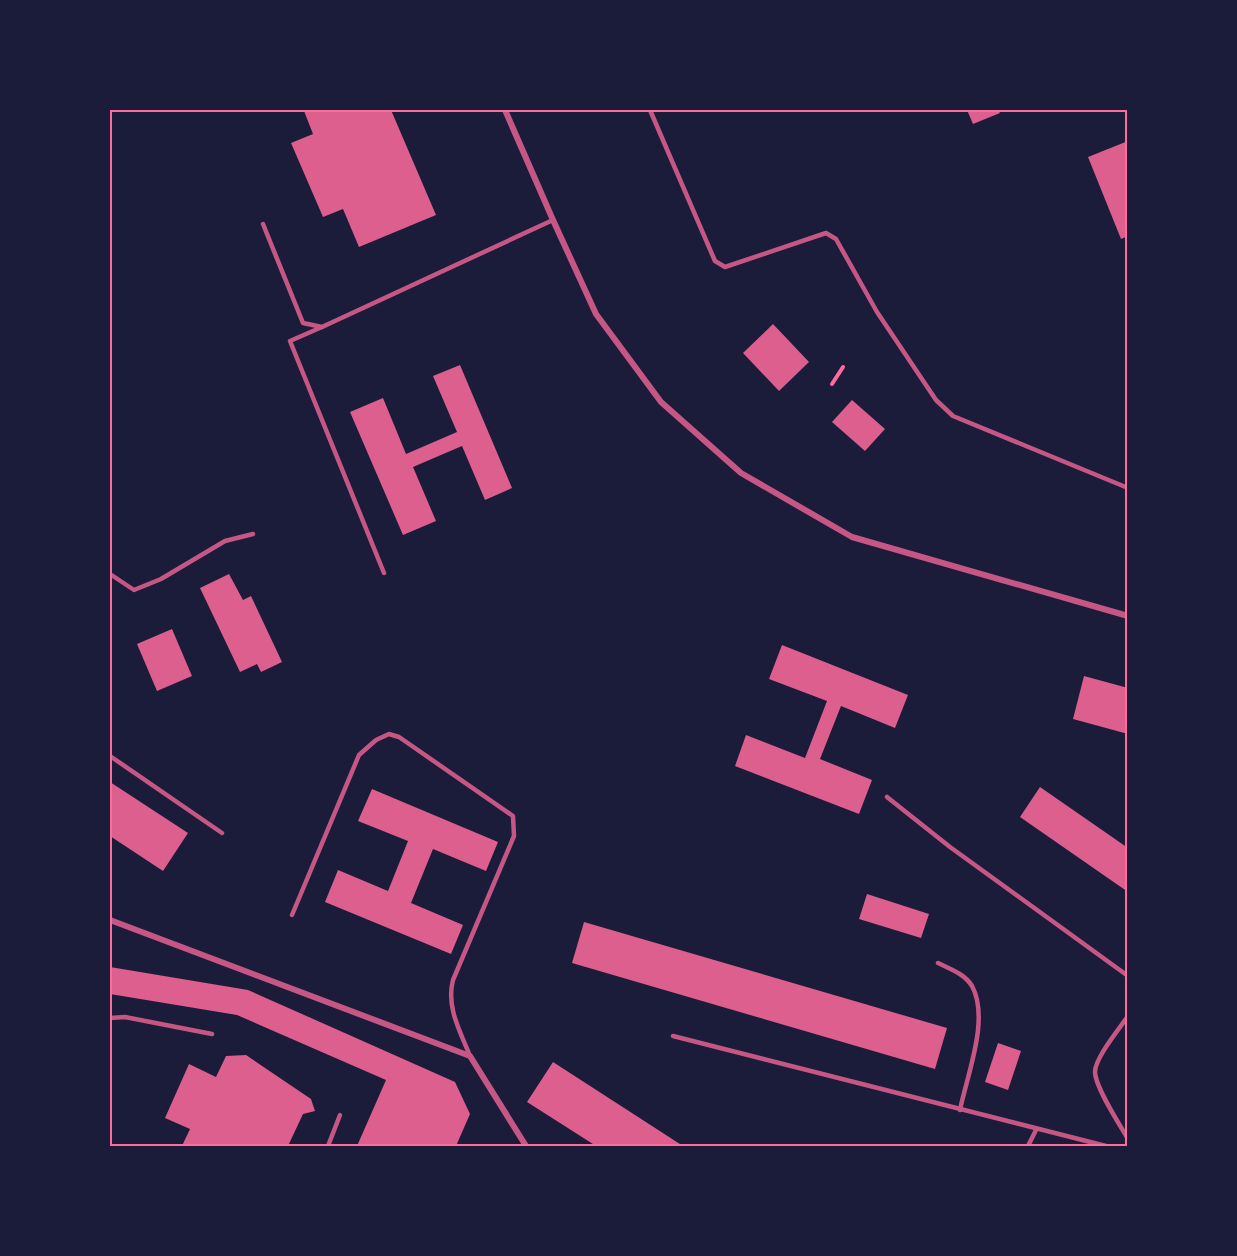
<svg xmlns="http://www.w3.org/2000/svg" width="1237" height="1256" font-family="'Source Serif 4',serif">
	<rect width="100%" height="100%" fill="#1b1b3a"/>
	<g fill="#dd5f8e">
		<path d="M308,110h83l45,105 -77,32 -16,-38 -20,8 -32,-74 22,-9 -9,-23z"/>
		<path d="M967,110h31l2,3 -27,11z"/>
		<path d="M1128,141v95l-7,3 -33,-82z"/>
		<path d="M773,324l36,38 -30,29 -36,-38z"/>
		<path d="M460,365l52,123 -27,12 -23,-54 -49,21 23,54 -33,14 -53,-123 33,-14 23,56 51,-22 -24,-56z"/>
		<path d="M852,400l33,29 -20,22 -33,-29z"/>
		<path d="M229,574l14,26 8,-4 31,66 -21,10 -4,-8 -17,8 -40,-84z"/>
		<path d="M172,629l20,47 -35,15 -20,-47z"/>
		<path d="M782,645l126,50 -13,33 -54,-22 -21,53 52,21 -13,34 -124,-48 11,-31 59,23 22,-57 -58,-22z"/>
		<path d="M1084,676l44,12v46l-55,-15z"/>
		<path d="M110,782l78,51 -25,38 -53,-35z"/>
		<path d="M1040,787l88,61v44l-108,-75z"/>
		<path d="M372,789l126,53 -12,29 -53,-22 -22,54 52,22 -12,29 -126,-52 13,-32 50,21 20,-50 -50,-20z"/>
		<path d="M867,894l62,20 -8,24 -62,-19z"/>
		<path d="M584,922l363,106 -12,41 -363,-106z"/>
		<path d="M110,967l138,23 207,92 15,32 -14,32h-99l29,-66 -149,-65 -127,-21z"/>
		<path d="M998,1043l23,8 -13,39 -23,-8z"/>
		<path d="M246,1055l65,44 4,12 -12,3 -15,32h-106l8,-17 -25,-11 24,-54 27,13 10,-21z"/>
		<path d="M553,1062l130,84h-87l-25,-16 -44,-28z"/>
	</g>
	<g fill="none" stroke-linecap="round" stroke-linejoin="round">
		<path stroke="#ff6b9d" stroke-width="4" d="M832,384l11,-17"/>
		<g stroke="#c65784" stroke-width="4.5">
			<path d="M650,110l65,151 10,6 101,-34 10,6 41,73 59,88 17,16 175,72"/>
			<path d="M263,224l40,99 19,4 231,-107"/>
			<path d="M322,327l-32,14 94,232"/>
			<path d="M110,574l24,16 27,-11 64,-38 28,-7"/>
			<path d="M110,756l112,77"/>
			<path d="M887,797l63,50 178,129"/>
			<path d="M292,915l67,-160 17,-15 13,-6 10,3 114,79 1,20 -61,144c-7,27 7,51 17,76"/>
			<path d="M938,963c12,6 27,11 34,23 18,33 -5,89 -12,124"/>
			<path d="M1128,1016c-9,13 -33,42 -33,56 0,15 25,53 33,67"/>
			<path d="M110,1018l15,-1 87,17"/>
			<path d="M673,1036l433,110"/>
			<path d="M328,1146l12,-31"/>
			<path d="M1028,1146l8,-16"/>
		</g>
		<g stroke="#c65784" stroke-width="6">
			<path d="M505,110l48,110 43,94 65,88 80,71 111,64 276,79"/>
			<path d="M110,920l360,136 56,90"/>
		</g>
	</g>
	<rect width="1237" height="1256" fill="none" stroke="#1b1b3a" stroke-width="222"/>
	<rect x="111" y="111" width="1015" height="1034" fill="none" stroke="#ff6b9d" stroke-width="2"/>
</svg>
